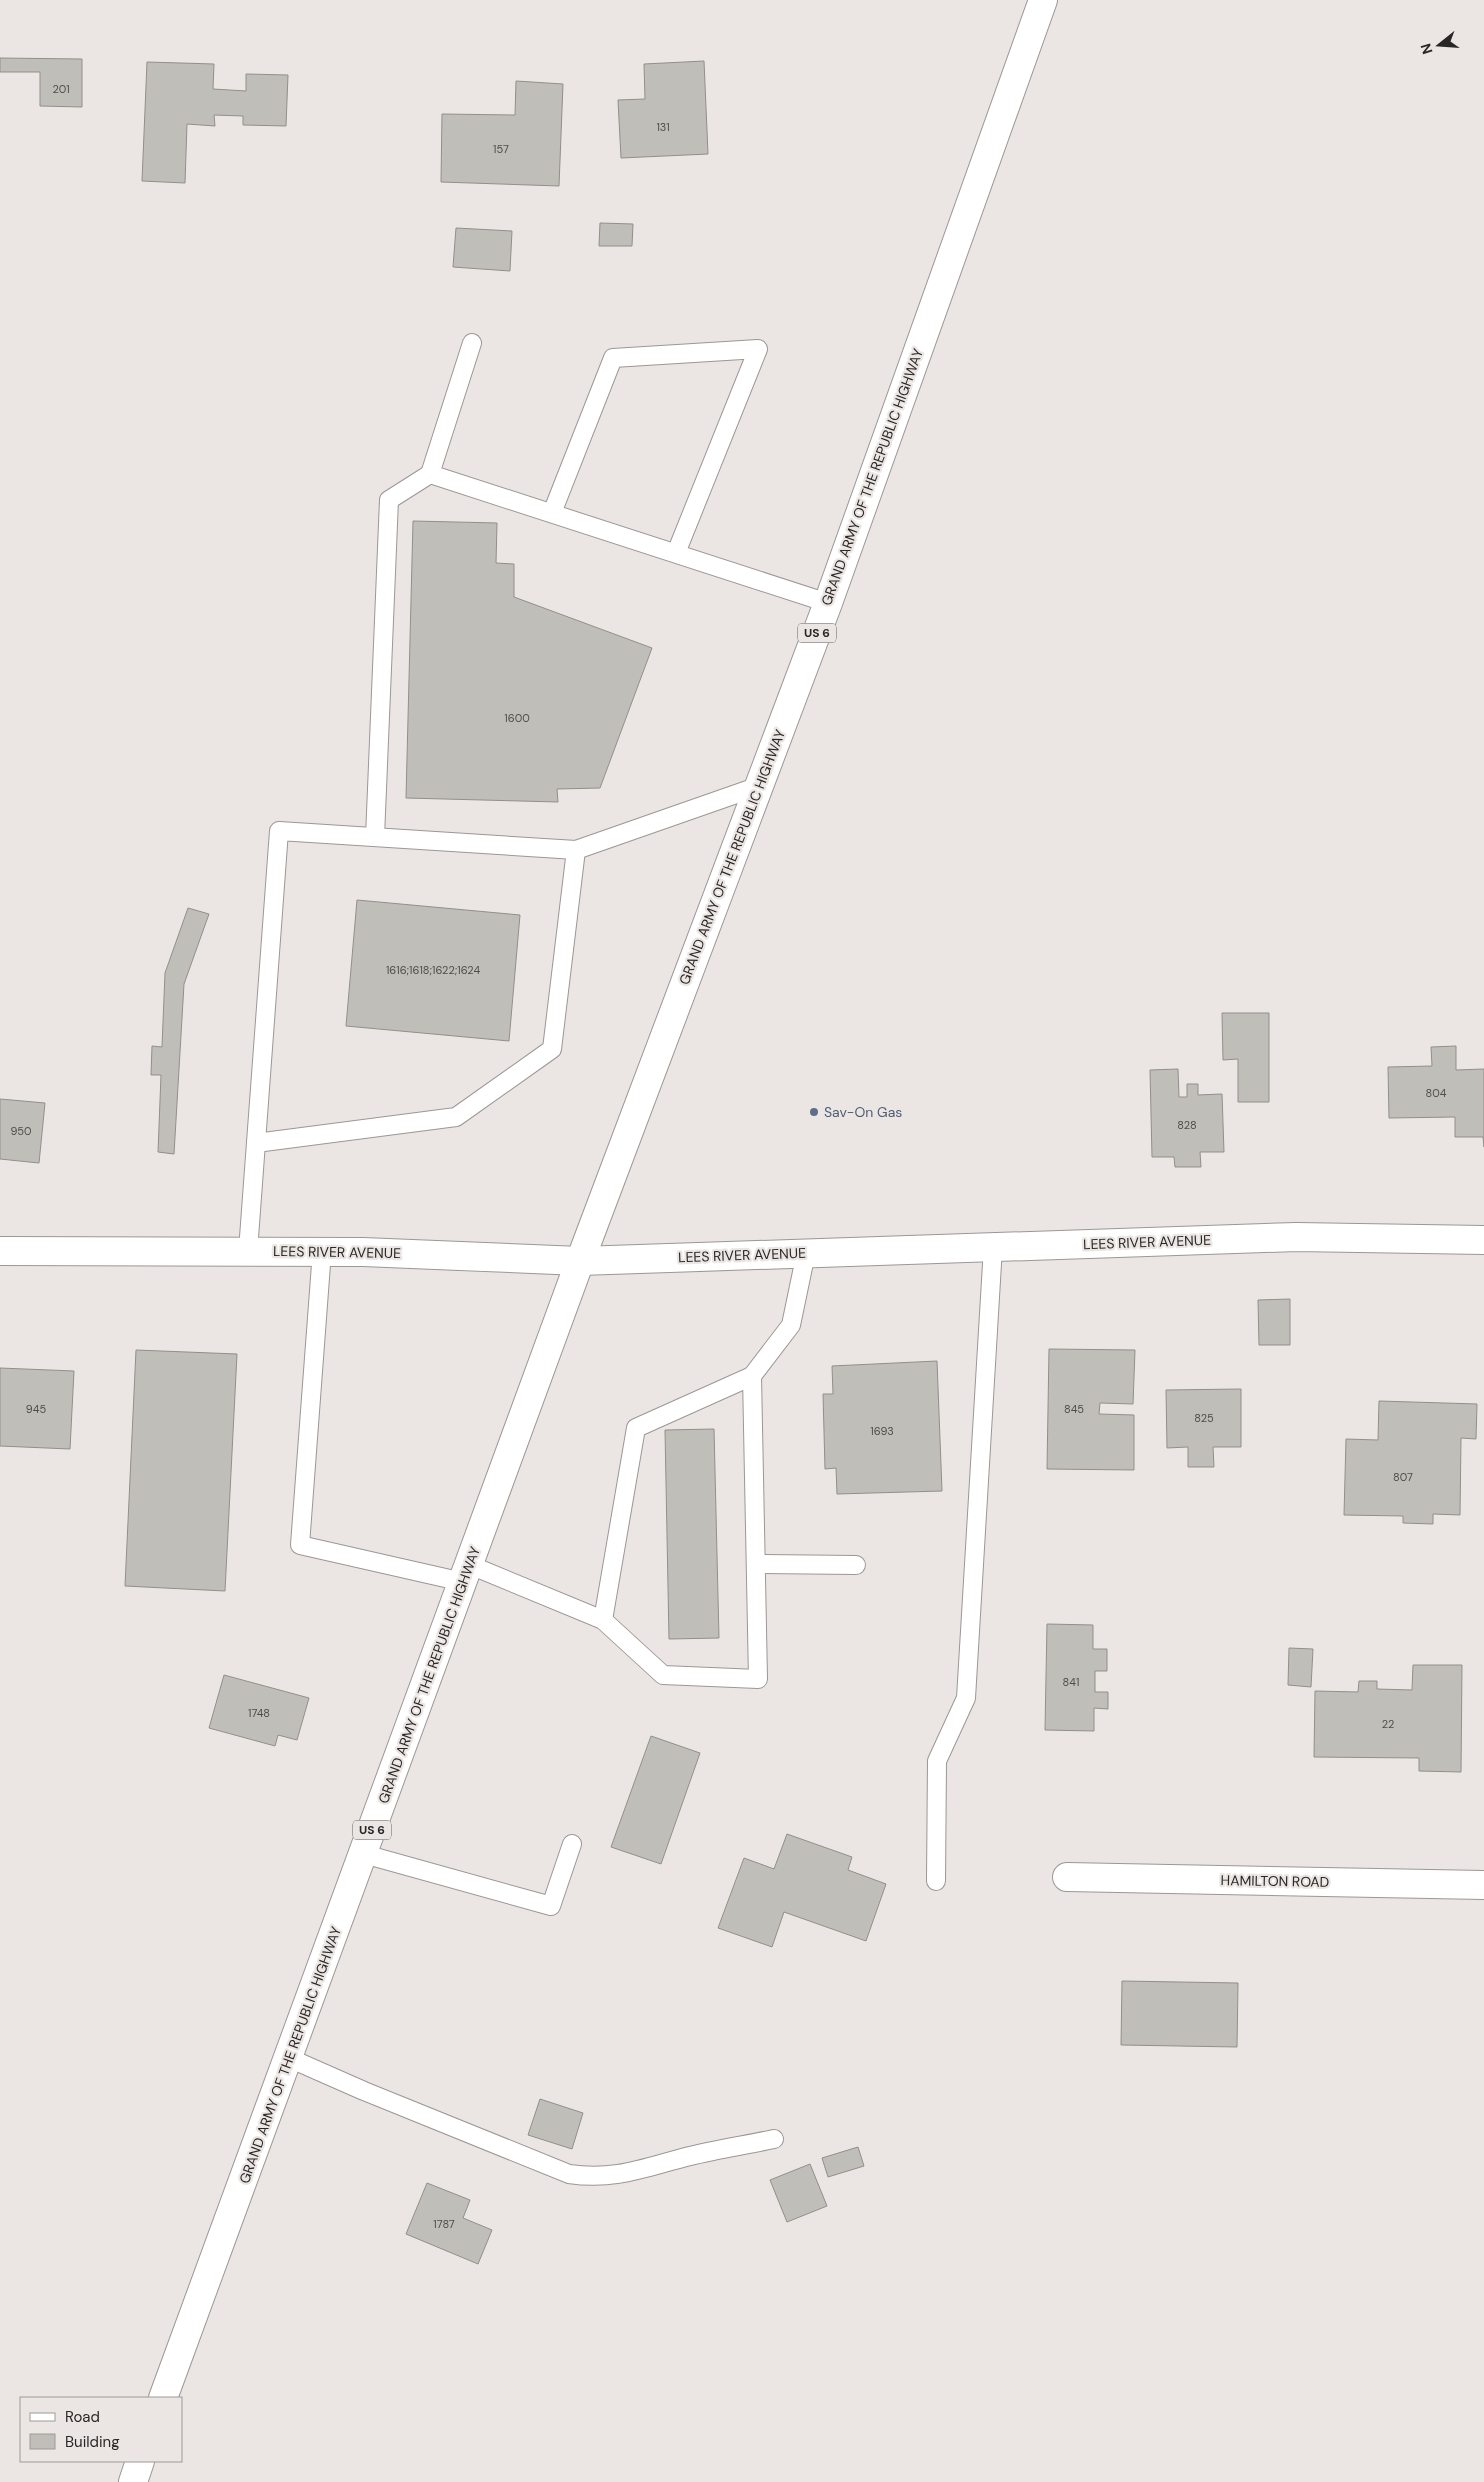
<svg xmlns="http://www.w3.org/2000/svg" width="1484" height="2482" font-family="'DM Sans',sans-serif">
	<rect width="100%" height="100%" fill="#ebe6e3"/>
	<g fill="#c0beb9" stroke="#928f8b">
		<path d="M0,58l82,1v48l-42,-1v-34h-40z"/>
		<path d="M704,61l4,93 -87,4 -3,-58 27,-1 -1,-35z"/>
		<path d="M147,62l67,2 -1,25 33,2v-17l42,1 -2,51 -43,-1v-9l-29,-1 1,11 -28,-2 -2,59 -43,-2z"/>
		<path d="M516,81l47,3 -4,102 -118,-4 1,-68 73,1z"/>
		<path d="M600,223l33,1 -1,22h-33z"/>
		<path d="M456,228l56,3 -2,40 -57,-4z"/>
		<path d="M413,521l84,2 -1,40 18,1v33l138,51 -52,140 -43,1 1,13 -152,-4z"/>
		<path d="M357,900l163,15 -11,126 -163,-15z"/>
		<path d="M188,908l21,6 -25,70 -10,170 -16,-2 3,-77h-10l1,-29 10,1 3,-74z"/>
		<path d="M1222,1013h47v89h-31v-43l-15,1z"/>
		<path d="M1456,1046v24l28,-1v78l-1,-10h-28v-20l-66,1 -1,-51 44,-1 -1,-19z"/>
		<path d="M1178,1069l1,28h8v-13h11v11l24,-1 2,58h-24l1,15h-26l-1,-10h-22l-2,-87z"/>
		<path d="M0,1099l45,4 -6,60 -39,-4z"/>
		<path d="M1290,1299v46h-31l-1,-45z"/>
		<path d="M1049,1349l86,1 -2,54 -33,-1 -1,11 35,1v55l-87,-1z"/>
		<path d="M136,1350l101,4 -12,237 -100,-5z"/>
		<path d="M937,1361l5,130 -105,3 -1,-26 -11,1 -2,-75h10l-1,-28z"/>
		<path d="M0,1368l74,3 -4,78 -70,-3z"/>
		<path d="M1241,1389v58h-28l1,20h-26v-20l-21,1 -1,-58z"/>
		<path d="M1379,1401l98,3 -1,35 -15,-1 -1,77 -27,-1v10l-30,-1v-7l-59,-1 2,-76 32,1z"/>
		<path d="M714,1429l5,209 -50,1 -4,-209z"/>
		<path d="M1047,1624l46,1v24h14v22h-12v21h13v17l-14,-1v23l-49,-1z"/>
		<path d="M1289,1648l24,1 -2,38 -23,-2z"/>
		<path d="M1413,1665h49l-1,107 -42,-1v-13l-105,-1 1,-66 43,1 1,-11h18v8l35,1z"/>
		<path d="M224,1675l85,23 -12,42 -19,-5 -3,11 -66,-18z"/>
		<path d="M651,1736l49,17 -39,111 -50,-17z"/>
		<path d="M787,1834l65,23 -4,13 38,14 -20,57 -82,-29 -12,35 -54,-19 26,-70 30,11z"/>
		<path d="M1122,1981l116,2 -1,64 -116,-2z"/>
		<path d="M540,2099l43,14 -11,36 -44,-14z"/>
		<path d="M858,2147l6,19 -36,11 -6,-19z"/>
		<path d="M810,2164l17,42 -40,16 -17,-42z"/>
		<path d="M427,2183l43,17 -7,18 29,12 -14,34 -72,-30z"/>
	</g>
	<g fill="none" stroke-linecap="round" stroke-linejoin="round">
		<defs>
			<g id="lane">
				<path d="M472,343l-42,131 398,129"/>
				<path d="M552,513l61,-155 145,-9 -82,204"/>
				<path d="M375,837l14,-337 41,-26"/>
				<path d="M256,1143l200,-26 96,-68 24,-199"/>
				<path d="M248,1251l31,-420 297,19 183,-64"/>
				<path d="M322,1251l-22,294 163,37"/>
				<path d="M756,1564l100,1"/>
				<path d="M470,1565l133,55 60,55 95,4 -6,-303 39,-51 15,-72"/>
				<path d="M603,1620l33,-192 116,-52"/>
				<path d="M364,1854l187,52 21,-62"/>
				<path d="M936,1881l1,-120 29,-63 27,-451"/>
				<path d="M289,2058l75,33 205,83c47,7 77,-7 121,-18 28,-7 56,-11 84,-17"/>
			</g>
			<path id="street" d="M1067,1877l417,8"/>
			<path id="secondary" d="M0,1251l363,1 217,9 716,-24 188,3"/>
			<g id="primary">
				<path d="M163,2398l417,-1137 248,-658 215,-603"/>
				<path d="M133,2482l7,-21"/>
			</g>
		</defs>
		<use href="#lane" stroke="#9c9794" stroke-width="20"/>
		<use href="#street" stroke="#9c9794" stroke-width="30"/>
		<use href="#secondary" stroke="#9c9794" stroke-width="30"/>
		<use href="#primary" stroke="#9c9794" stroke-width="30"/>
		<use href="#lane" stroke="#fff" stroke-width="18"/>
		<use href="#street" stroke="#fff" stroke-width="28"/>
		<use href="#secondary" stroke="#fff" stroke-width="28"/>
		<use href="#primary" stroke="#fff" stroke-width="28"/>
	</g>
	<circle fill="#5c6f8a" stroke="#ebe6e3" stroke-width="2" cx="814" cy="1112" r="5"/>
	<g text-anchor="middle" stroke-width="4.5" stroke-linejoin="round" paint-order="stroke">
		<g font-size="11" fill="#4f4d4b">
			<text x="61" y="93">201</text>
			<text x="663" y="131">131</text>
			<text x="501" y="153">157</text>
			<text x="517" y="722">1600</text>
			<text x="433" y="974">1616;1618;1622;1624</text>
			<text x="1436" y="1097">804</text>
			<text x="1187" y="1129">828</text>
			<text x="21" y="1135">950</text>
			<text x="36" y="1413">945</text>
			<text x="1074" y="1413">845</text>
			<text x="1204" y="1422">825</text>
			<text x="882" y="1435">1693</text>
			<text x="1403" y="1481">807</text>
			<text x="1071" y="1686">841</text>
			<text x="259" y="1717">1748</text>
			<text x="1388" y="1728">22</text>
			<text x="444" y="2228">1787</text>
		</g>
		<g fill="#ebe6e3" stroke="#63605f" stroke-width="1">
			<rect x="798" y="623.5" width="38" height="19" rx="4"/>
			<rect x="353" y="1820.5" width="38" height="19" rx="4"/>
		</g>
		<g font-size="12" font-weight="bold" fill="#292726">
			<text x="817" y="637">US 6</text>
			<text x="372" y="1834">US 6</text>
		</g>
		<g font-size="14" fill="#292726" stroke="#ebe6e3">
			<text transform="translate(872 477) rotate(-70)" y="5">GRAND ARMY OF THE REPUBLIC HIGHWAY</text>
			<text transform="translate(732 857) rotate(-69)" y="5">GRAND ARMY OF THE REPUBLIC HIGHWAY</text>
			<text transform="translate(1147 1242) rotate(-2)" y="5">LEES RIVER AVENUE</text>
			<text transform="translate(337 1252) rotate(1)" y="5">LEES RIVER AVENUE</text>
			<text transform="translate(742 1255) rotate(-2)" y="5">LEES RIVER AVENUE</text>
			<text transform="translate(429 1675) rotate(-70)" y="5">GRAND ARMY OF THE REPUBLIC HIGHWAY</text>
			<text transform="translate(1275 1881) rotate(1)" y="5">HAMILTON ROAD</text>
			<text transform="translate(290 2055) rotate(-70)" y="5">GRAND ARMY OF THE REPUBLIC HIGHWAY</text>
		</g>
		<g font-size="14" fill="#4e5e75" stroke="#ebe6e3" text-anchor="start">
			<text x="824" y="1117">Sav-On Gas</text>
		</g>
	</g>
	<rect x="20" y="2397" width="162" height="65" fill="#ebe6e3" stroke="#9d9a97"/>
	<rect x="30" y="2413" width="25" height="8" fill="#ffffff" stroke="#9d9a97"/>
	<text x="65" y="2422" font-size="15" fill="#292726">Road</text>
	<rect x="30" y="2434" width="25" height="15" fill="#c0beb9" stroke="#9d9a97"/>
	<text x="65" y="2447" font-size="15" fill="#292726">Building</text>
	<g transform="translate(1439 45) rotate(253)" stroke="#ebe6e3" stroke-width="4" paint-order="stroke">
	<path d="M0-4L9 19L0 12L-9 19Z" fill="#292726"/>
	<text y="-8" font-size="14" font-weight="bold" text-anchor="middle" fill="#292726">N</text>
	</g>
</svg>
